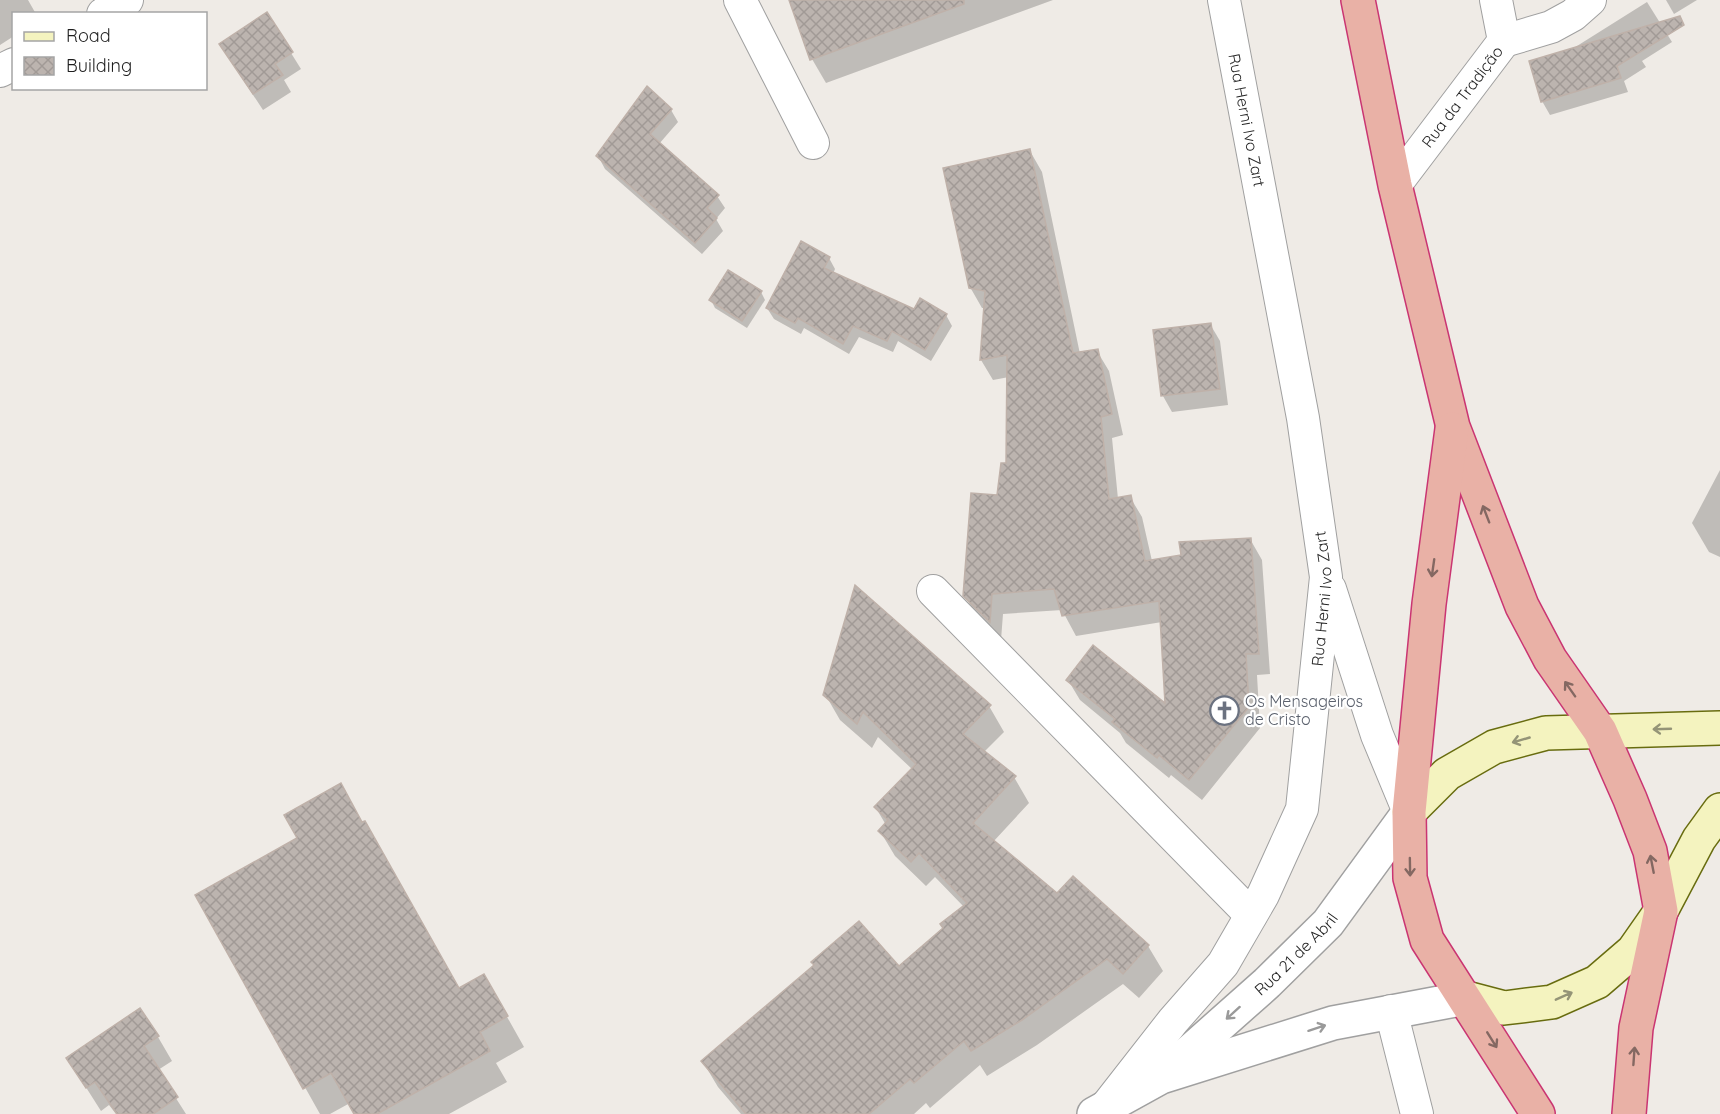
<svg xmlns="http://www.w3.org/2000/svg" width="1720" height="1114" font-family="Quicksand,sans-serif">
	<defs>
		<pattern id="building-cross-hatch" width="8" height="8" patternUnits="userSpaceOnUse" patternTransform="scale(1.5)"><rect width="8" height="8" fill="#bcb4af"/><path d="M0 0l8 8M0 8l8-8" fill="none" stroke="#a19a96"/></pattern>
	</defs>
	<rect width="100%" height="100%" fill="#efebe6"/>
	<g fill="#0003">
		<path d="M0,0h28l8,14h-22v22l-14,9z"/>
		<path d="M790,0h263l-227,83 -14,-24z"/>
		<path d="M1666,0h31l-23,14z"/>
		<path d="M1647,2l25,40 -30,19 4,6 -22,14 4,11 -78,23 -8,-14 -8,-28z"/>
		<path d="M291,53l10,16 -17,11 7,12 -28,18 -33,-50z"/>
		<path d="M671,110l7,12 -19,22 58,52 8,12 -9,11 7,12 -21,23 -97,-85 -7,-13z"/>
		<path d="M1030,151l12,21 38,182 17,-3 12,20 14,64 -11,3 6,61 12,-2 12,20 10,44 31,-5 67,-17 12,21 8,114 -13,1 3,53 -58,72 -31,-25 -2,3 -43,-35 -6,-10 -40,-33 -12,-20 99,27 -5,-85 -86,14 -14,-26 -59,4 -2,26 -24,-23 -12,-21 43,-131 1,-88 -16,3 -12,-20 4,-52h-3l-12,-21z"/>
		<path d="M829,258l6,11 -2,5 82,37 31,4 6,11 -21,35 -33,-20 -5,11 -34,-15 -10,17 -45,-26 -3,6 -27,-15 -7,-11z"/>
		<path d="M761,292l4,8 -18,28 -32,-20 -4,-8z"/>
		<path d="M1210,324l10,17 8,64 -56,7 -9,-16z"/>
		<path d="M1720,470v87l-11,-5 -17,-29z"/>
		<path d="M825,694l164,12 15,26 -20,20 30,25 15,26 -36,39 65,53 15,-17 75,68 15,25 -24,27 -16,-14 -86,61 -50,31 -7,-11 -50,43 -4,-5 -12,11h-173l-23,-27 -15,-25 196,-93 45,-40 20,-22 -29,-30 -9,9 -31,-30 -15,-25 6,-6 -10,-17 37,-38 -35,-33 -6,11 -32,-28z"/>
		<path d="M197,895l261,95 26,-14 40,71 -28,16 11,19 -58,32h-93l-6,-11 -20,11h-10z"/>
		<path d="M140,1010l18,27 14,24 -14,9 28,44h-70l-7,-9 -8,6 -33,-52z"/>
	</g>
	<g fill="url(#building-cross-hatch)" stroke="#bfb1a9" stroke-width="1.5">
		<path d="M789,0h175v4l-154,56z"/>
		<path d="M267,12l26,40 -18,12 8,11 -30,19 -34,-50z"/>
		<path d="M1680,16l4,9 -67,41 4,12 -80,24 -12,-41z"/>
		<path d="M647,86l25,23 -22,25 69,61 -12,13 10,10 -22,25 -99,-87z"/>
		<path d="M1030,149l43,204 25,-4 14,65 -11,3 8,82 22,-4 14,66 36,-6 -2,-13 72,-4 8,116h-13l3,53 -60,73 -30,-25 -2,3 -45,-36 3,-3 -49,-39 27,-35 72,58 -6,-102 -97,15 -8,-27 -62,5 -2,28 -27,-26 8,-103 26,2 4,-32h5l1,-108 -27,5 5,-69 -16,-3 -26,-120z"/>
		<path d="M801,241l29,16 -6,11 90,41 6,-11 27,16 -22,36 -33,-19 -5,10 -34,-15 -10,18 -45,-26 -3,5 -29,-15z"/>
		<path d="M728,270l34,21 -20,30 -33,-21z"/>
		<path d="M1211,323l9,66 -59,7 -8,-66z"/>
		<path d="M855,585l136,120 -28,29 53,42 -43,47 84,70 16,-17 76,69 -26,29 -16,-15 -85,61 -51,31 -7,-10 -50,42 -4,-4 -41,35h-123l-45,-53 113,-96 -3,-3 48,-41 40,45 44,-38 -3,-4 27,-21 -48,-50 -8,9 -33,-31 10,-11 -14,-13 42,-43 -53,-52 -6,12 -34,-29z"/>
		<path d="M341,783l21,39 3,-1 94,167 25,-14 24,42 -28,16 10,19 -113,63h-23l-23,-41 -28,16 -108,-194 102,-57 -13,-23z"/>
		<path d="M140,1008l19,28 -15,10 34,51 -25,17h-36l-22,-32 -9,6 -20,-30z"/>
	</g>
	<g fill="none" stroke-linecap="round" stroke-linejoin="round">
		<defs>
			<g id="minor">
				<path d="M740,0l73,143"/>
				<path d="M103,14l24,-14"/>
				<path d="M1504,41l47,-14 22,-12 17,-15"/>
				<path d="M0,71l14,-7"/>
				<path id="s1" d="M1395,185l109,-144 -8,-41"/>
				<path d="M1330,589l47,146 32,77"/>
				<path d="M933,591l318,324"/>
				<path d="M1391,1011l26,103"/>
				<path id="s2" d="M1105,1108l68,-87 50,-57 40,-69 39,-86 24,-232 -23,-159 -79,-418"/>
			</g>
			<g id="tertiary">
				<path id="s3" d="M1169,1070l98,-87 61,-60 81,-111"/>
				<path d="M1094,1114l67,-37 172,-54 133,-25"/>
			</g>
			<g id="secondary">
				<path d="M1409,812l38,-38 47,-27 52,-14 174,-5"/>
				<path d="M1466,998l38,10 48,-6 45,-20 36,-31 28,-40 38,-72 21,-29"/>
			</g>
			<g id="trunk">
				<path d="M1358,0l37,185 58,242 69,179 28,53 50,72 30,68 20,52 11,60 -25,117 -7,86"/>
				<path d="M1452,429l-23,175 -20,208 1,66 17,62 111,174"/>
			</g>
		</defs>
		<use href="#minor" stroke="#a0a0a0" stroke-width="34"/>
		<use href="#tertiary" stroke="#a0a0a0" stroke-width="36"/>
		<use href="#secondary" stroke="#686c0f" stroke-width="36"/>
		<use href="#trunk" stroke="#ca3572" stroke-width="36"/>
		<use href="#minor" stroke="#fff" stroke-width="32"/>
		<use href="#tertiary" stroke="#fff" stroke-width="33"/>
		<use href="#secondary" stroke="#f4f3bf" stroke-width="33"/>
		<use href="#trunk" stroke="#e9b1a6" stroke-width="33"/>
	</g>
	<defs><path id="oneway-shaft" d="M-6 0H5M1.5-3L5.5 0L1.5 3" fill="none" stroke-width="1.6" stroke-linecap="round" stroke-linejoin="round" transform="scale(1.5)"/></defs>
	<g stroke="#846862">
		<use href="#oneway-shaft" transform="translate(1486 514) rotate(-111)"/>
		<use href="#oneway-shaft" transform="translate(1433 568) rotate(98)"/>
		<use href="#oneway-shaft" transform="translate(1570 689) rotate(-125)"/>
		<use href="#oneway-shaft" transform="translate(1652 864) rotate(-101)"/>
		<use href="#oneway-shaft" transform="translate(1410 867) rotate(89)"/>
		<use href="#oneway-shaft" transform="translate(1492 1040) rotate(58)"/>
		<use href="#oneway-shaft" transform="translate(1634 1056) rotate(-86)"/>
	</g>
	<g stroke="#949477">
		<use href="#oneway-shaft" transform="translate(1662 729) rotate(178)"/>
		<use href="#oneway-shaft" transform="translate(1521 740) rotate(164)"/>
		<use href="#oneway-shaft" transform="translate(1564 996) rotate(-24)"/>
	</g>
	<g stroke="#9a9a9a">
		<use href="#oneway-shaft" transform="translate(1233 1013) rotate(138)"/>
		<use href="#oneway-shaft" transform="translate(1317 1028) rotate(-18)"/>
	</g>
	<defs>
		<symbol id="church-ring" viewBox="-11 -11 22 22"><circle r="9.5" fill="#fff" stroke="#6b7280" stroke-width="1.5"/><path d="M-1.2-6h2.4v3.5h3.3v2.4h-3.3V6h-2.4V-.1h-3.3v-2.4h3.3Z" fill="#6b7280"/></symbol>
	</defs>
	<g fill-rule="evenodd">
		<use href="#church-ring" x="1208" y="694" width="33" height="33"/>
	</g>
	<g text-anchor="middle" stroke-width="4.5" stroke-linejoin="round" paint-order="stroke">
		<g font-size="16" fill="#1f1f1f" stroke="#fff">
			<text dy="6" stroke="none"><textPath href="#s1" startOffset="111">Rua da Tradição</textPath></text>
			<text transform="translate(1247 120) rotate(79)" y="6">Rua Herni Ivo Zart</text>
			<text dy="6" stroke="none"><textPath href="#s2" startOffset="572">Rua Herni Ivo Zart</textPath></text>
			<text dy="6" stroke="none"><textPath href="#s3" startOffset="172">Rua 21 de Abril</textPath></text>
		</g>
		<g font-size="16" fill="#5b616d" stroke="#fff" text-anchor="start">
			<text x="1245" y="707">Os Mensageiros<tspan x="1245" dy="18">de Cristo</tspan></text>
		</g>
	</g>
	<rect x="12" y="12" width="195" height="78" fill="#ffffff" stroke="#a5a5a5" stroke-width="1.5"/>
	<rect x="24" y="32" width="30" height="9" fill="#f4f3bf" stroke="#a5a5a5" stroke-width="1.5"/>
	<text x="66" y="42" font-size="18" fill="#1f1f1f">Road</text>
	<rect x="24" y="57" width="30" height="18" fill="url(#building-cross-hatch)" stroke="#a5a5a5" stroke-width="1.5"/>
	<text x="66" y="72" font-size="18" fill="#1f1f1f">Building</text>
</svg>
